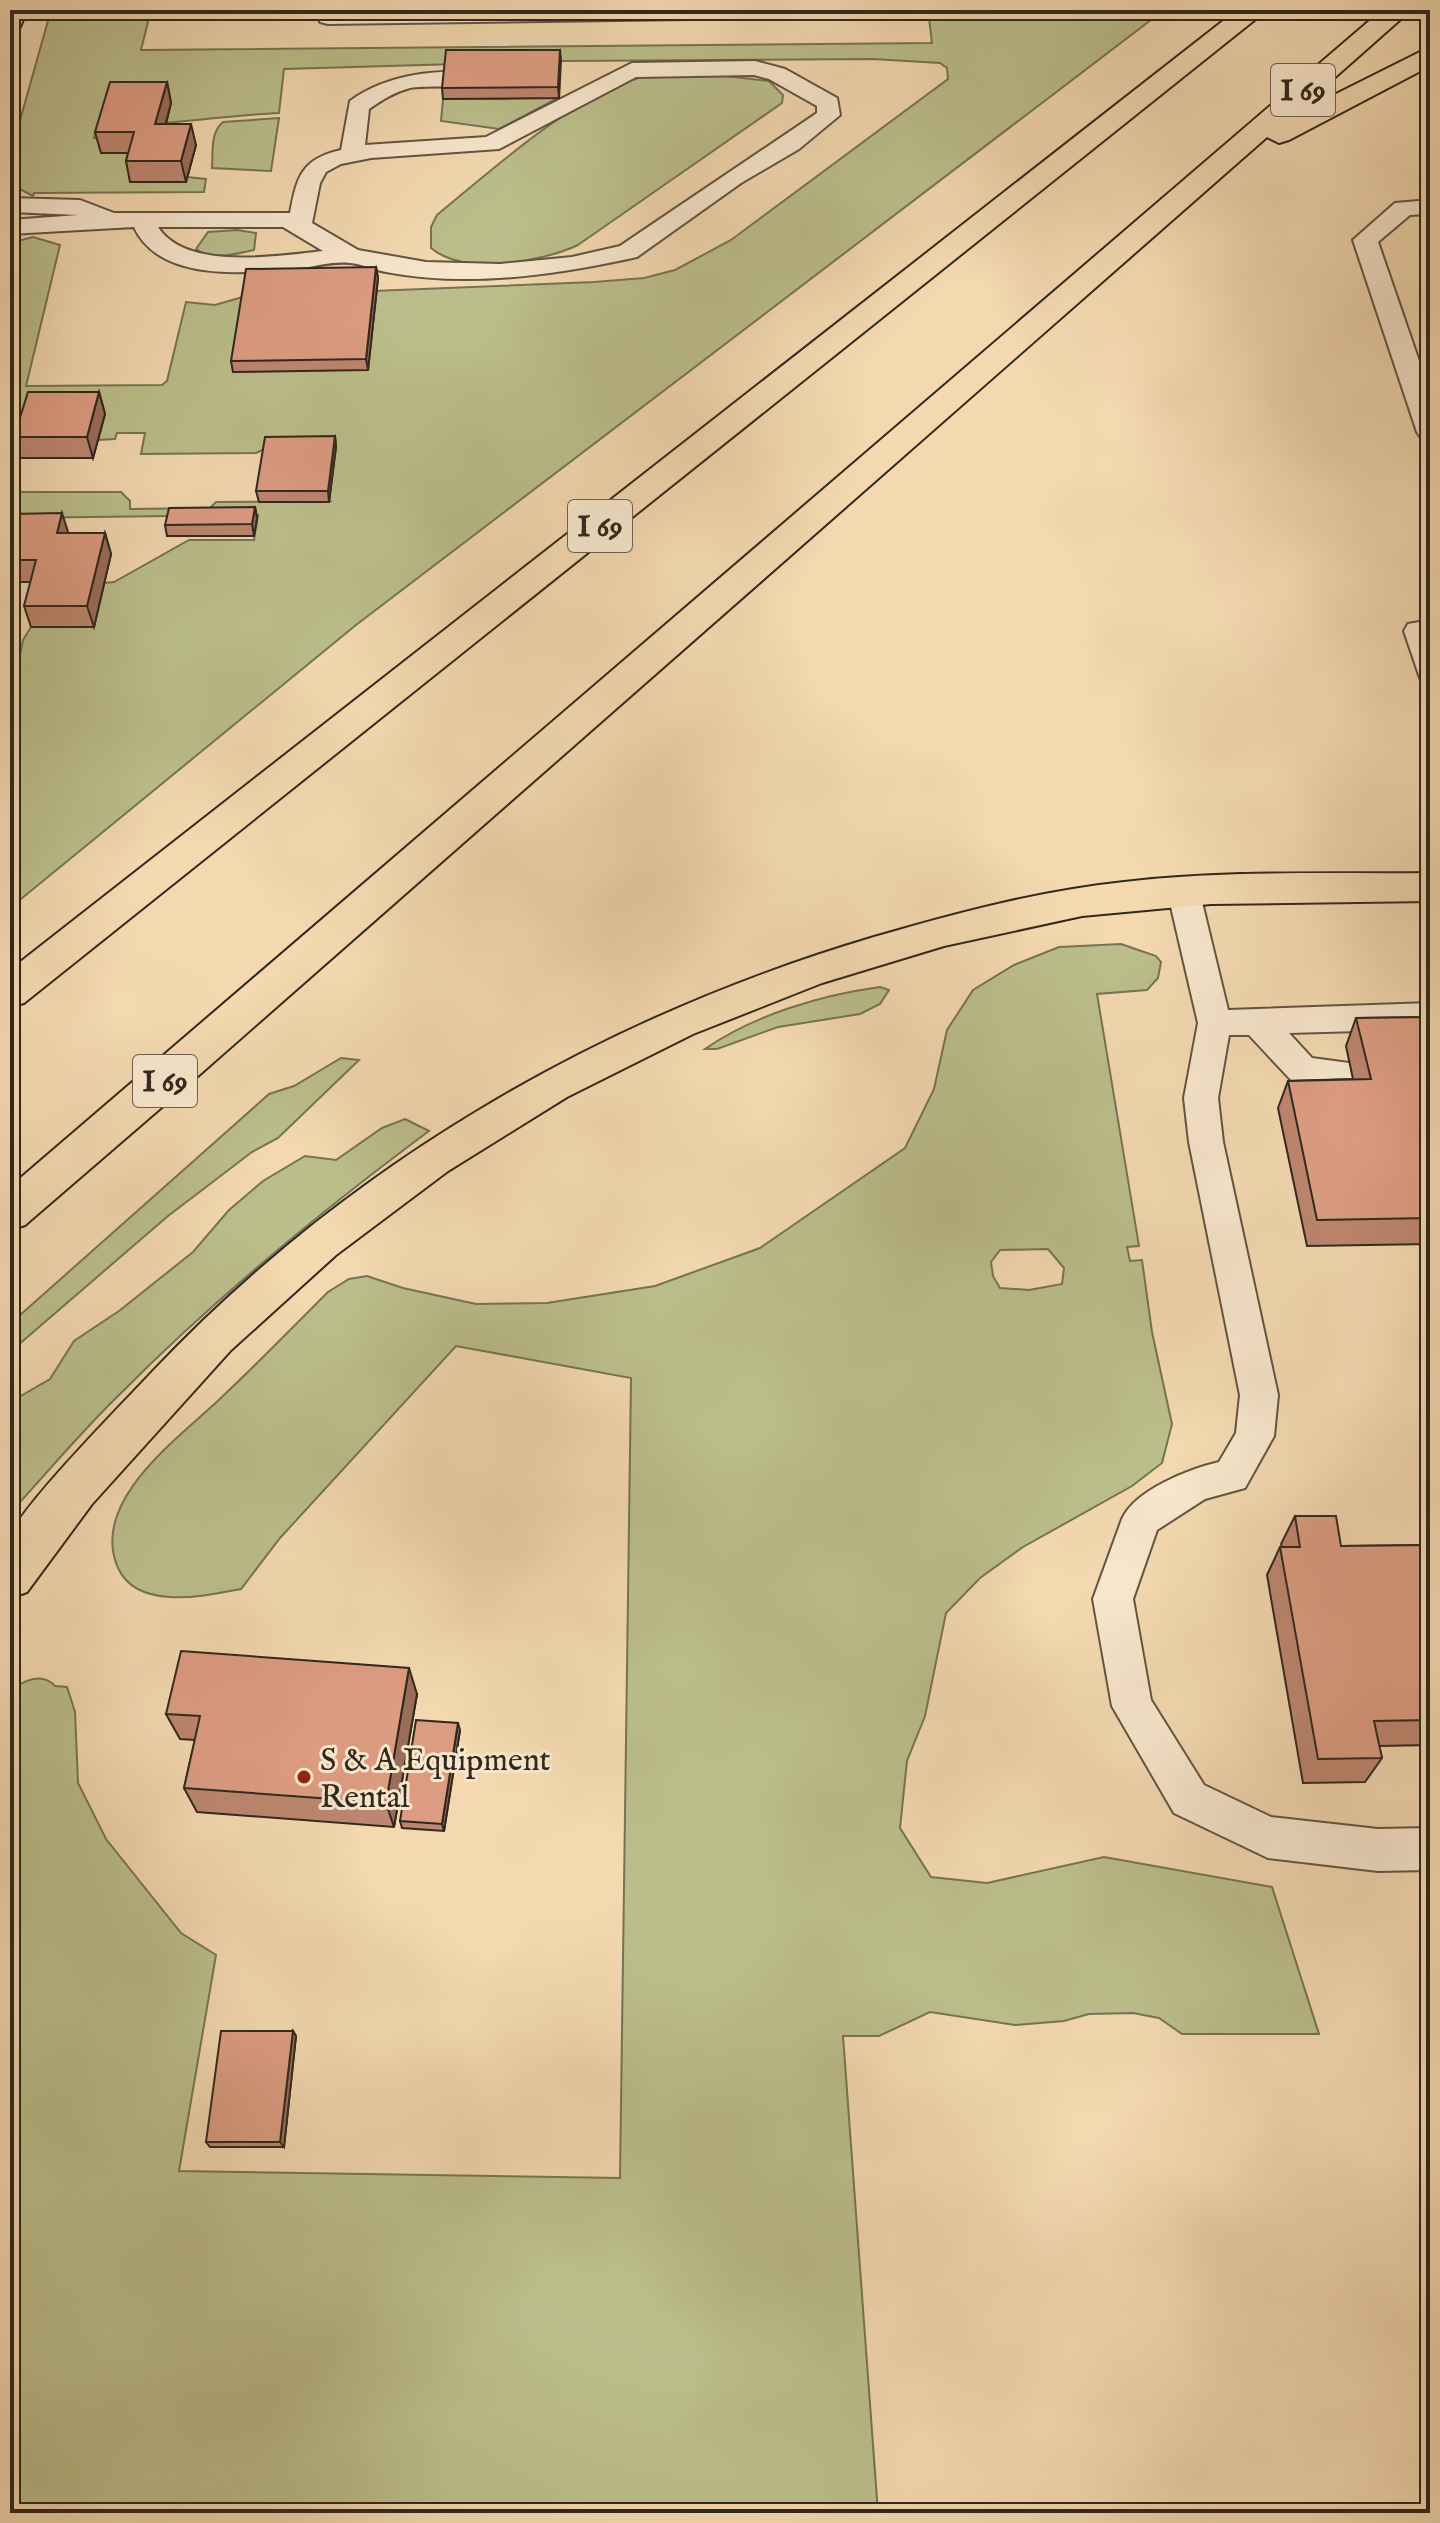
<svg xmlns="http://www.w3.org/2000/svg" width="1440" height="2523" font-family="'IM FELL English',serif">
	<rect width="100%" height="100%" fill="#f3d8b0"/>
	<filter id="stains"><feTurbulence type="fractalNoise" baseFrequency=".0025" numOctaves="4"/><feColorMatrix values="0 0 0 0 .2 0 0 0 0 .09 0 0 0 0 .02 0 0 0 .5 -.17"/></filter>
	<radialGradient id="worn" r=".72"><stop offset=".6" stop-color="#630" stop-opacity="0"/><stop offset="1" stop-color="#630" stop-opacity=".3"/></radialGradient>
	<g fill="#bbbe8b" stroke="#767354" stroke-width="2" fill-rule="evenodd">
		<path d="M51,10h100l-10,40 791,-7 -4,-33h236l-808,615 -346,283v-245l9,-3 4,-20 8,-13h62l11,-44 10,-1 75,-42h65l4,-25 -248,3v-26h111l9,9v8l80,-1 6,-6 114,-1 -63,-53 -11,5 -115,1 4,-21h-28l-2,6 -17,1 6,-26 -69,-1 -15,45 -10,5v-220l23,-6 27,8 -34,141 136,-1 5,-4 19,-79 29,3 31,-9 348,-14 50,-4 31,-8 56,-30 217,-161 -1,-11 -7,-5 -67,-4 -312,2 -277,8 -5,44c-61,3 -121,13 -182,14l-3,11h11l82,39 19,2 -2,13 -170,1 -1,3 -23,-12v-28z"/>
		<path d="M708,74l61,7 14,14 -1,8 -204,142c-36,17 -114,31 -147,3v-21l6,-12c56,-46 139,-122 209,-139 19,-5 43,-2 62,-2z"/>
		<path d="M558,98l-59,31 -58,-8 2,-22z"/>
		<path d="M279,118l-8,53 -59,-3c1,-14 -2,-36 11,-46z"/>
		<path d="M237,230l19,3 -2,17c-17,4 -45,11 -58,-1l12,-17z"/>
		<path d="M1121,944l35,12 5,6 -3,16 -11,12 -50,4 42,252 -12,1 3,14 12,-1 10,72 20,92 -10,39 -30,23 -109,61 -43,31 -34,35 -21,103 -18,45 -7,67 31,49 56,6 117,-26 168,30 47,147h-137l-23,-16 -26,-5 -44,1 -25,7 -49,4 -85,-13 -51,24h-36l35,477h-868v-821c13,-12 32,-20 45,-6l12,1 8,25 3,71 28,56 75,94 35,22 -37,216 441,7 11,-800 -175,-32 -176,192 -39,51c-37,7 -103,22 -123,-21 -30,-68 65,-133 105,-172 36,-34 70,-69 105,-104l21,-13 18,-3 36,12 73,16 71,-1 108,-17 105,-38 145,-100 29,-59 13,-59 26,-40 41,-25 45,-18zM1048,1249l16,19 -2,16 -33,6 -29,-2 -7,-12 -2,-14 9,-12z"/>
		<path d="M880,987l9,3 -9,14 -20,10 -82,13 -61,22h-12c49,-34 116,-54 175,-62z"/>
		<path d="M341,1058l18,2 -81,78 -26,14 -84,64 -158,136v-28l259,-230 25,-8z"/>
		<path d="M405,1119l24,12c-109,81 -215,168 -311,265 -38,37 -72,78 -108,117v-118l9,2 31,-18 24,-38 45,-30 74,-59 36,-42 34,-29 42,-25 31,4 46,-32z"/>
	</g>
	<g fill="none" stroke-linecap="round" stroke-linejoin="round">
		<defs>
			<g id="lane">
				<path d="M318,10h525l-11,7 -504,7 -8,-2z"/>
				<path d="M755,61l30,8 52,29 3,17 -41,34 -58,34 -104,74 -9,2c-79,17 -162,28 -242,13 -12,-2 -24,-8 -36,-9 -15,-2 -33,3 -48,5 -51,5 -142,16 -168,-41l-124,7v-14l68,-5 -68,-3v-14l70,2 34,13h176c7,-36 11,-54 51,-63l9,-49c43,-31 92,-30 143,-30l11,7c-10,13 -74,6 -94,10 -16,4 -28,12 -41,21l-4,36 121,-8 146,-74zM754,75l15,4 48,27v7l-197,133 -48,11 -72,7 -74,-2 -68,-12 -46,-27 8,-40 6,-11 15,-8 30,-6 128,-9 137,-72zM158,227h125l40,24c-44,5 -137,20 -165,-24z"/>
				<path d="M1430,200v14l-20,1 -32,27 52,151v47l-9,-2 -4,-6 -64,-192 42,-37z"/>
				<path d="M1430,620v61l-10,-3 -16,-47 4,-7z"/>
				<path d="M1184,882l11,4 5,8 28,116 202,-7v26l-141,4 23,25 52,7 5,9 -5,9 -12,4 -61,-7 -42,-45h-20l-11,63 5,44 55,253 -4,41 -29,52 -40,11 -48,31 -24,69 18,101 53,85 67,32 107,12 52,-1v42l-52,1 -110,-13 -94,-45 -62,-107 -19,-107 29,-80c13,-29 67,-50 97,-57l17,-29 4,-38 -51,-253 -5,-44 14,-75 -30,-129 5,-8z"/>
			</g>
			<path id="secondary" d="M10,10h17l-7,17 -10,2z"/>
			<path id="primary" d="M1430,873v28l-219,3 -129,12 -138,30 -122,37 -129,51 -126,63 -119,74 -112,84 -105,95 -139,154 -65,88 -17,6c0,-19 -4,-41 0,-60 5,-26 119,-141 143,-167 197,-208 448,-353 721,-434 82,-24 165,-46 250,-55 101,-12 204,-8 306,-9z"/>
			<g id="highway">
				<path d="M1237,10h30l-1243,993 -14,4v-37z"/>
				<path d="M1382,10h29l-121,107 140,-70v19l-141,74 -10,3 -12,-6 -1068,938 -174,150 -15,5v-43z"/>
			</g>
		</defs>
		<use href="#lane" stroke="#625442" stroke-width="4"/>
		<use href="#secondary" stroke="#31281d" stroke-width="4"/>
		<use href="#primary" stroke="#31281d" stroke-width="4"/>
		<use href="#highway" stroke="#31281d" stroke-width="4"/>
		<use href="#lane" fill="#f7e6cc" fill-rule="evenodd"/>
		<use href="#secondary" fill="#f7e6cc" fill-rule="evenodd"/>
		<use href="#primary" fill="#f3d8b0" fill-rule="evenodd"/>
		<use href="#highway" fill="#f3d8b0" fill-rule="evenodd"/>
	</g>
	<g fill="#bd8670" stroke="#31281d" stroke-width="2">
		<path d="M154,10h90l-1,8 -87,1z"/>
		<path d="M560,50l-1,48 -116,1 -1,-11z"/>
		<path d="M167,82l4,21 -5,21 30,21 -10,37h-56l-4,-21 2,-8h-27l-6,-21z"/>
		<path d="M376,267l2,11 -10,92 -135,2 -2,-11z"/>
		<path d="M99,392l6,22 -12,44h-73l-6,-21z"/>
		<path d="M335,436l1,11 -7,55h-70l-3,-11z"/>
		<path d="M255,507l2,11 -3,18h-87l-2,-11z"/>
		<path d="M10,514l58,19h37l6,21 -17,73h-63l-7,-21 7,-24h-21z"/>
		<path d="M1430,1017v227l-123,2 -29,-138 10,-27 65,-2 -7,-33 10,-28z"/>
		<path d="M1295,1516l46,30 89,-1v200l-51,1 3,12 -17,24 -62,1 -36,-208 13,-28h2l-1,-3z"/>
		<path d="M417,1694l-23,133 -197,-15 -13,-24 11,-48 -15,-1 -14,-25z"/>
		<path d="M460,1730l-16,101 -42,-3 -2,-7z"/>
		<path d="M293,2031l3,5 -12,111h-74l-4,-5z"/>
	</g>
	<g fill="#9a6d5b" stroke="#31281d" stroke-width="2">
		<path d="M560,50l1,10 -2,38 -1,-11z"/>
		<path d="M167,82l4,21 -11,42 -5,-21z"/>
		<path d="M191,124l5,21 -10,37 -5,-21z"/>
		<path d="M376,267l2,11 -10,92 -2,-11z"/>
		<path d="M99,392l6,22 -12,44 -6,-21z"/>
		<path d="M335,436l1,11 -7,55 -1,-11z"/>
		<path d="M255,507l2,11 -3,18 -2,-12z"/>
		<path d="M62,513l7,22 -12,-2z"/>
		<path d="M105,533l6,21 -17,73 -7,-21z"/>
		<path d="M409,1668l8,26 -23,133 -8,-24z"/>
		<path d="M458,1723l2,7 -16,101 -2,-7z"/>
		<path d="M293,2031l3,5 -12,111 -4,-5z"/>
	</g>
	<g fill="#dc9c82" stroke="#31281d" stroke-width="2">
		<path d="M446,50h114l-2,37 -116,1z"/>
		<path d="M110,82h57l-12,42h36l-10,37h-55l8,-29h-39z"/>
		<path d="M376,267l-10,92 -135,2 15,-92z"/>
		<path d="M28,392h71l-12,45h-73z"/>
		<path d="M335,436l-7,55h-72l9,-54z"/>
		<path d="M255,507l-3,17 -87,1 4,-17z"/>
		<path d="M62,513l-5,20h48l-18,73h-63l12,-46h-26v-46z"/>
		<path d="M1430,1017v201l-113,2 -29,-139 83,-2 -15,-61z"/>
		<path d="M1295,1516h41l5,30 89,-1v175l-56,1 8,37 -64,1 -38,-212h20z"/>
		<path d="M181,1651l228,17 -23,135 -202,-15 16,-72 -34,-2z"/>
		<path d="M416,1720l42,3 -16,101 -42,-3z"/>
		<path d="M221,2031h72l-13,111h-74z"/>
	</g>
	<circle fill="#8f2418" stroke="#f7e6cc" stroke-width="3" cx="304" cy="1777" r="8"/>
	<g text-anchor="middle" stroke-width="6" stroke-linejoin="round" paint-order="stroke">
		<g fill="#f7e6cc" stroke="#6c6152" stroke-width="2">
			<rect x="1271" y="64" width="64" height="52" rx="6"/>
			<rect x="568" y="500" width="64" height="52" rx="6"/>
			<rect x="133" y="1055" width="64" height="52" rx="6"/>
		</g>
		<g font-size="30" font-weight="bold" fill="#31281d">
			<text x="1303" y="100">I 69</text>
			<text x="600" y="536">I 69</text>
			<text x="165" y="1091">I 69</text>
		</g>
		<g font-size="32" fill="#31281d" stroke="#f7e6cc" text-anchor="start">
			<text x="320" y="1770">S &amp; A Equipment<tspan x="320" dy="37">Rental</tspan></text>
		</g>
	</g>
	<rect width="1440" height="2523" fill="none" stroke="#f3d8b0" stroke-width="40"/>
	<rect x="12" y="12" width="1416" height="2499" fill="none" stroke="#31281d" stroke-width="4"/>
	<rect x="20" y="20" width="1400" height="2483" fill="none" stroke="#31281d" stroke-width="2"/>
	<rect width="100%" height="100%" filter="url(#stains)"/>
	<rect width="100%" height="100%" fill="url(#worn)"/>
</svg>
